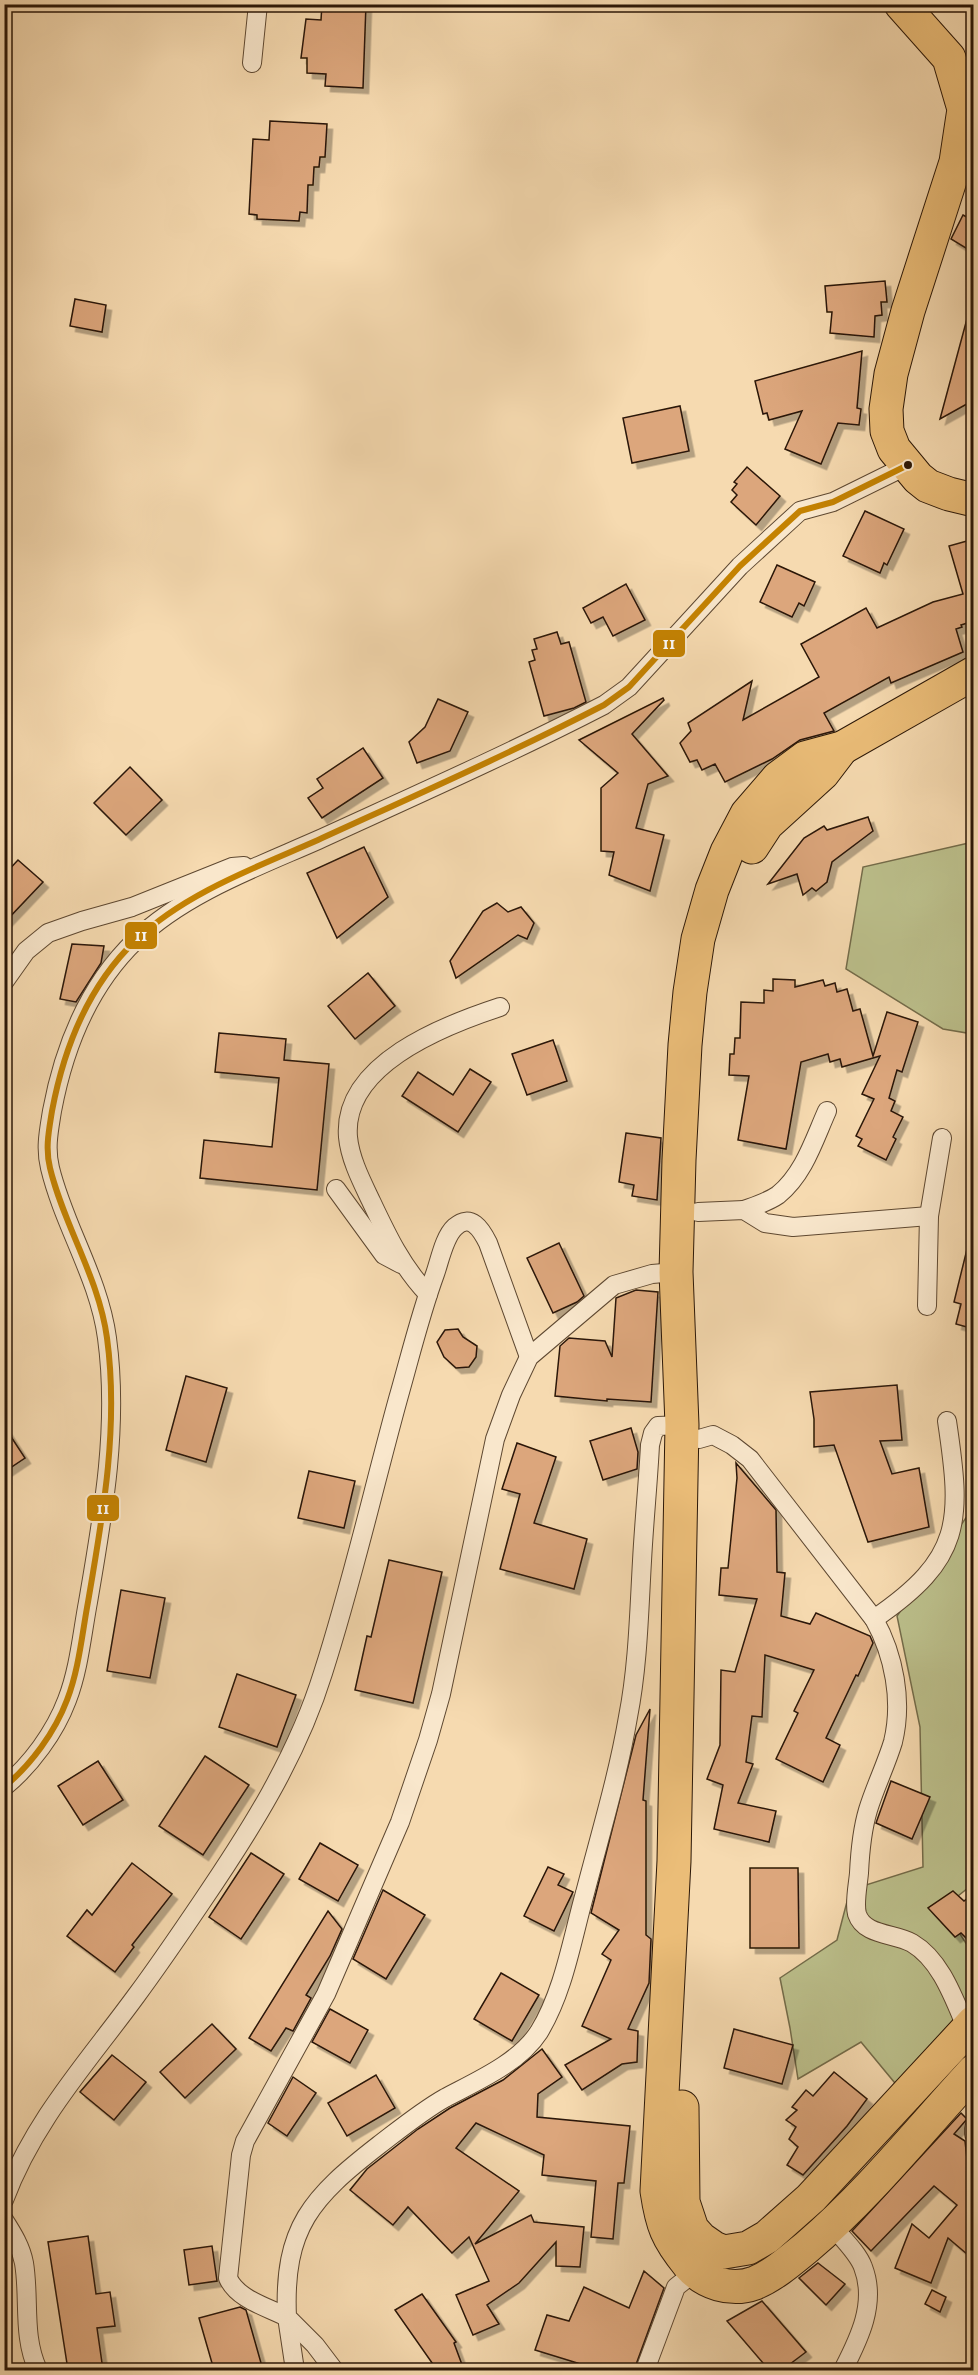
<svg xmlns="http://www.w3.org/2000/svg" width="978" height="2375" font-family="Vollkorn,serif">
	<defs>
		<filter id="shadow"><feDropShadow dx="5.5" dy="5.5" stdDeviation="0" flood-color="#0004"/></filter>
	</defs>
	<rect width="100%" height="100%" fill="#f6dab0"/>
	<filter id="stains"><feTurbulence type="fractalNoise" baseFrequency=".00333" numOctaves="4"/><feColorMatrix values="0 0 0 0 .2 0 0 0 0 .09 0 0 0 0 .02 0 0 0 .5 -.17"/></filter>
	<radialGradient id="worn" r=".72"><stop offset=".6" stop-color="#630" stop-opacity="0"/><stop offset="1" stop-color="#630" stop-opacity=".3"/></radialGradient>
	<g fill="#bcc08c" stroke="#746c4a" stroke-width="1.5">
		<path d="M973,842h1l-1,192 -30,-5 -97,-60 17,-102z"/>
		<path d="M973,1489v395l-30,24 30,46v70l-64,76 -48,-58 -63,37 -8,-51 -10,-50 57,-38 13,-50 73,-23 -3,-140 -23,-111 71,-101z"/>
	</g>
	<g fill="#dca67c" stroke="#2b1707" stroke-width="1.5" filter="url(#shadow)">
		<path d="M322,4h44l-3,84 -38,-2 1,-12 -19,-1v-15h-6l5,-39 15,1z"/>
		<path d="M270,121l57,3 -2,33h-5l-1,10h-5l-1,18h-5l-1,28 -7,-1 -1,9 -42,-2v-4l-8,-1 4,-75 16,1z"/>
		<path d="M963,215l11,6v32l-23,-14z"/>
		<path d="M885,281l2,21h-6l1,13 -7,1 -1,21 -44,-4 2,-21h-5l-2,-26z"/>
		<path d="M75,299l31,6 -4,27 -32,-6z"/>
		<path d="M968,315h6v85l-34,19z"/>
		<path d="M862,351l-5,57 4,1 -2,16 -21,-2 -17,41 -36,-15 17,-38 -33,9 -2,-7 -4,1 -8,-33z"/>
		<path d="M680,406l9,45 -57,12 -9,-45z"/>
		<path d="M747,467l33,29 -24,29 -25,-23 6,-7 -5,-5 5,-6 -3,-2z"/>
		<path d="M865,511l39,18 -17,36 -3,-2 -4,10 -37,-17z"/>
		<path d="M974,539v82l-13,4 1,2 -6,2 7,23 -72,31 -2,-6 -65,36 10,18 -34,9 -28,19 -47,23 -10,-18 -13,6 -5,-10 -7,2 -10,-19 11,-12 -3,-8 64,-42 -9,39 76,-43 -18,-33 65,-36 11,20 56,-26 30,-8 -14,-48z"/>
		<path d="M777,565l38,17 -11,24 -5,-3 -7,14 -32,-15z"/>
		<path d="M626,584l19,36 -32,16 -10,-19 -12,6 -8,-15z"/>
		<path d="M557,632l4,12 8,-2 17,60 -12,6 -30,8 -15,-54 6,-2 -3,-10 5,-1 -3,-10z"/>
		<path d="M663,698l1,2 -32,34 36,42 -20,8 -12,44 28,7 -14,56 -41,-16 5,-23 -13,-1v-63l17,-15 -39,-33z"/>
		<path d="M438,699l30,13 -18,39 -33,12 -8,-21 16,-15z"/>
		<path d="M363,748l20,30 -61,40 -14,-20 15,-10 -6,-9z"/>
		<path d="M130,767l32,33 -36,35 -32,-32z"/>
		<path d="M868,817l5,14 -41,31 -5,20 -11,9 -4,-3 -9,7 -6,-21 -29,10 36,-46 20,-12 3,4z"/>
		<path d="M364,847l24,50 -51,41 -30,-65z"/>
		<path d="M18,860l25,22 -39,41v-48z"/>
		<path d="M497,903l11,9 13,-5 13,16 -7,16 -9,-4 -62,43 -6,-17 33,-50z"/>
		<path d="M72,944l32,2 -3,17 -25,39 -16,-3z"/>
		<path d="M368,973l27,33 -40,33 -27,-33z"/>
		<path d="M773,979l22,1v7l28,-7 2,6 10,-3 2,9 10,-3 6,22 7,-2 13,47 14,-44 31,10 -16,50 -5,-2 -8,28 6,3 -4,10 12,6 -10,20 3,2 -10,21 -28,-14 4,-7 -6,-3 18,-37 -12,-5 18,-38 -38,11 -2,-8 -10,3 -2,-8 -27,8 -15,87 -48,-9 11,-64 -20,-1 1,-21h4l1,-16h5l1,-36 23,1v-13l9,1z"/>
		<path d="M219,1033l67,6 -2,21 45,4 -12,126 -117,-12 4,-38 68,7 7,-69 -64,-6z"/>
		<path d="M553,1040l14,41 -40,14 -15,-41z"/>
		<path d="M470,1069l21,13 -33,50 -56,-36 16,-24 35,23z"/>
		<path d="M626,1133l35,5 -4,62 -25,-4 2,-11 -15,-3z"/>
		<path d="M559,1243l25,53 -7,6 -24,11 -26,-55z"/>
		<path d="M968,1245l6,1v83l-18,-5 5,-20 -7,-2z"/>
		<path d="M636,1290l22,2 -7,110 -44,-3v2l-52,-5 5,-50 9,-8 36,3 7,16 4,-59z"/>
		<path d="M458,1329l5,8 14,9 -1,11 -7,10 -13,1 -12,-11 -7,-15 8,-12z"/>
		<path d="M186,1376l41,12 -21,74 -40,-12z"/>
		<path d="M897,1385l5,55 -22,1 12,33 27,-6 10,59 -61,15 -34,-97 -20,2v-28l-4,-27z"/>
		<path d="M4,1426l21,32 -21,14z"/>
		<path d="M631,1428l7,24 -1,17 -34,11 -13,-39z"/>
		<path d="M517,1443l39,14 -22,66 53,16 -13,50 -74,-20 20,-75 -18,-5z"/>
		<path d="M736,1463l40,47 1,62 8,1 -4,43 29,8 6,-11 54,23 3,7 -15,33 -2,-1 -30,63 14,7 -17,37 -47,-23 22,-46 -4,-2 20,-41 -49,-15 -3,62 -10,-1 -6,46 7,2 -15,39 38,8 -7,31 -55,-13 9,-44 -16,-6 13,-34 1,-75 14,2 22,-73 -38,-4 2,-27h7l9,-90z"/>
		<path d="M309,1471l46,10 -11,47 -46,-10z"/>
		<path d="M389,1560l53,12 -29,131 -58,-13 12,-54 4,1z"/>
		<path d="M121,1590l44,8 -15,80 -43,-7z"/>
		<path d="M237,1674l59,21 -19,52 -58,-20z"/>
		<path d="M650,1709l-7,91 3,1v134l5,4 -2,44 -21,46 10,2 -1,31 -15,2 -40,26 -17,-25 46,-26 -29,-13 29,-66 -9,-6 17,-24 -28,-17 45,-178z"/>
		<path d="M205,1756l44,29 -46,70 -44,-29z"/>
		<path d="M98,1761l25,39 -40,25 -25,-39z"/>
		<path d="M891,1781l39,16 -18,42 -36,-16z"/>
		<path d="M320,1843l38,22 -20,36 -39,-22z"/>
		<path d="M251,1853l33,21 -43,65 -32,-22z"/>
		<path d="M132,1863l40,31 -40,51 2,2 -19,25 -48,-36 20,-26 5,5z"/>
		<path d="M548,1867l16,7 -6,11 15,7 -19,39 -30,-15z"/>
		<path d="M750,1868h48l1,80h-49z"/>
		<path d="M383,1890l42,25 -39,64 -33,-20z"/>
		<path d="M953,1891l11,10 10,-8v53l-13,-13 -6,4 -27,-29z"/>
		<path d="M328,1911l14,18 -12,27 -24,39 5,3 -18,33 -7,-3 -15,23 -22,-13z"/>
		<path d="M501,1973l38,22 -27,46 -38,-22z"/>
		<path d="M330,2009l38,21 -18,33 -38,-21z"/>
		<path d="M212,2024l24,25 -51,49 -25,-26z"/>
		<path d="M734,2029l59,16 -11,39 -58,-16z"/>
		<path d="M542,2049l20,28 -24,17 -1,23 93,9 -6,57h-6l-5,56 -22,-2 5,-56 -54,-6 2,-20 -68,-32 -20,25 63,43 -44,53 56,-29 3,7 50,5 -4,40 -24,-1v-24l-37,41 -32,22 12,19 -26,11 -17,-40 33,-14 -20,-44 -17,16 -44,-46 -15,18 -43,-35 17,-21 51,-40 32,-21 53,-28z"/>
		<path d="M112,2055l34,27 -32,38 -34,-28z"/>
		<path d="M834,2072l33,27 -20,27 -44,49 -16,-10 11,-18 -9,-8 7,-12 -10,-7 11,-10 -5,-3 14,-17 7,6z"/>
		<path d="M376,2075l19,33 -48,28 -19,-33z"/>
		<path d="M293,2077l23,16 -29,43 -19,-13z"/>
		<path d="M961,2113l6,6 -13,15 11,7 9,81v38l-26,-22 -17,45 -36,-15 17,-44 17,14 28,-33 -23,-19 -63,65 -19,-20z"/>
		<path d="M88,2236l8,58 14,-2 5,34 -18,2 6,42h-35l-20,-128z"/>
		<path d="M212,2246l5,35 -28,4 -5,-35z"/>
		<path d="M818,2263l27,21 -19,21 -27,-27z"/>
		<path d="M644,2271l20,17 -30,82h-49l2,-4 -52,-16 12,-35 22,6 15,-34 45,21z"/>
		<path d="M932,2290l14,7 -6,15 -15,-8z"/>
		<path d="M422,2294l34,48 -2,1 10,27h-27l-42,-60z"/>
		<path d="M762,2301l44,51 -24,18h-13l-42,-49z"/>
		<path d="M240,2307l6,3 17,60h-49l-15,-52z"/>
	</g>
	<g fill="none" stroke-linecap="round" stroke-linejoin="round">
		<defs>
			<g id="minor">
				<path d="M252,63l6,-59"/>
				<path d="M4,982l22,-31 22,-18 34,-12 50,-14 100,-40 12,-1"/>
				<path d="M336,1189l48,66 17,9"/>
				<path d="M744,1210c11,-4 24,-8 34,-15 26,-21 36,-55 49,-84"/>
				<path d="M698,1212l46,-2 21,13 28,4 136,-11"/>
				<path d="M428,1294c-26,-27 -41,-59 -57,-93 -9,-19 -21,-42 -23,-64 -6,-73 97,-112 152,-130"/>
				<path d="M927,1306l2,-90 13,-78"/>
				<path d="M699,1439l14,-4 19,10 18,14 124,160c20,36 29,82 19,123 -7,23 -18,45 -25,68 -6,20 -8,42 -9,63 -1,12 -5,30 -2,41 7,22 38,19 55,29 29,17 42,56 55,86"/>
				<path d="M874,1619c89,-61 88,-97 73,-198"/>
				<path d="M4,1787c27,-22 51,-55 63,-87 12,-31 15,-66 21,-98 15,-87 31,-176 19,-264 -8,-60 -43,-112 -57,-170 -5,-20 -1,-38 2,-57 12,-64 37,-126 84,-171 49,-47 121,-73 182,-100 96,-44 193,-87 286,-135l25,-18 111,-121 60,-55 33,-9 75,-37"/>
				<path d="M974,2128v6"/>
				<path d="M4,2200c30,-80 83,-137 132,-204 23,-31 44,-62 65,-93 49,-72 96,-146 122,-230 29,-90 50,-183 75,-274 12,-42 22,-84 37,-125 5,-14 9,-37 20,-47 16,-14 26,2 33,16l41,114"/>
				<path d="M4,2220c9,14 17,27 20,43 6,36 -2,73 14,107"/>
				<path d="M832,2226c10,12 26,27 31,41 14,36 -4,72 -20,103"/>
				<path d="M295,2370l-8,-53c-20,-10 -50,-18 -59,-39l13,-123 4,-14 81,-147 74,-172 28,-82 13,-46 54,-255 16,-44 18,-38 85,-72 38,-11 24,-2"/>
				<path d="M334,2370l-19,-25 -28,-28c-4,-90 25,-120 92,-172 21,-16 43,-34 66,-47 32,-17 74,-35 94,-66 25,-41 33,-93 46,-139 15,-58 33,-117 43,-176 10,-51 11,-104 14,-156 2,-39 6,-77 8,-116l3,-12 5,-7 24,-1"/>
				<path d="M645,2370l31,-83 19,-15"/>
			</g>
			<g id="motorway">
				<path d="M901,4l48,54 15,51 -8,53 -48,149 -17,63 -5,35 1,22 7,18 24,29 10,8 21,8 25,6"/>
				<path d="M974,673l-132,75 -37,10 -27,20 -31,36 -20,38 -15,38 -14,49 -8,53 -5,53 -6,115 -3,112 6,153 -8,436 -17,330c5,34 10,47 32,74 15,18 42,27 66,18 19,-8 36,-23 52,-36 61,-52 112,-116 167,-176"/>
				<path d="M752,847l15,-23 56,-51 19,-25"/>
				<path d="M682,2107l1,95 9,27 9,10 13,9 10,4 24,-4 19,-11 44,-39 163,-176"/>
			</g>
		</defs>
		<use href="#minor" stroke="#5e4831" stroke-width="20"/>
		<use href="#motorway" stroke="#2b1707" stroke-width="35"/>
		<use href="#minor" stroke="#f9e7cc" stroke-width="18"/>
		<use href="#motorway" stroke="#ebbd78" stroke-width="33"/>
		<defs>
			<path id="bus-1" d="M4,1787c27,-22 51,-55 63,-87 12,-31 15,-66 21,-98 15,-87 31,-176 19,-264 -8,-60 -43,-112 -57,-170 -5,-20 -1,-38 2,-57 12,-64 37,-126 84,-171 49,-47 121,-73 182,-100 96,-44 193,-87 286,-135l25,-18 111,-121 60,-55 33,-9 75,-37"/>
		</defs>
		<use href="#bus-1" stroke="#f9e7cc" stroke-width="10"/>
		<use href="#bus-1" stroke="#c48202" stroke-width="6"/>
	</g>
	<circle fill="#2b1707" stroke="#f9e7cc" stroke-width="2" cx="908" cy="465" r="5"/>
	<g stroke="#f9e7cc" stroke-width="2">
		<rect x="652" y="629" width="34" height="29" rx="6" fill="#c48202"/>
		<rect x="124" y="921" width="34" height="29" rx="6" fill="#c48202"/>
		<rect x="86" y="1494" width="34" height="28" rx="6" fill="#c48202"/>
	</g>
	<g font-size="16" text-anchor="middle" font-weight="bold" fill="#fff">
		<text x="669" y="649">11</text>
		<text x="141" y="941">11</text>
		<text x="103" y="1514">11</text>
	</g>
	<rect width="978" height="2375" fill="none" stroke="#f6dab0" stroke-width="24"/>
	<rect x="6" y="6" width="966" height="2363" fill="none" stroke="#2b1707" stroke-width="3"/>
	<rect x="12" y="12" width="954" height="2351" fill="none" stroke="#2b1707" stroke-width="1.5"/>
	<rect width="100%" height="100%" filter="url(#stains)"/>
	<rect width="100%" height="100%" fill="url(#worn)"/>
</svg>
